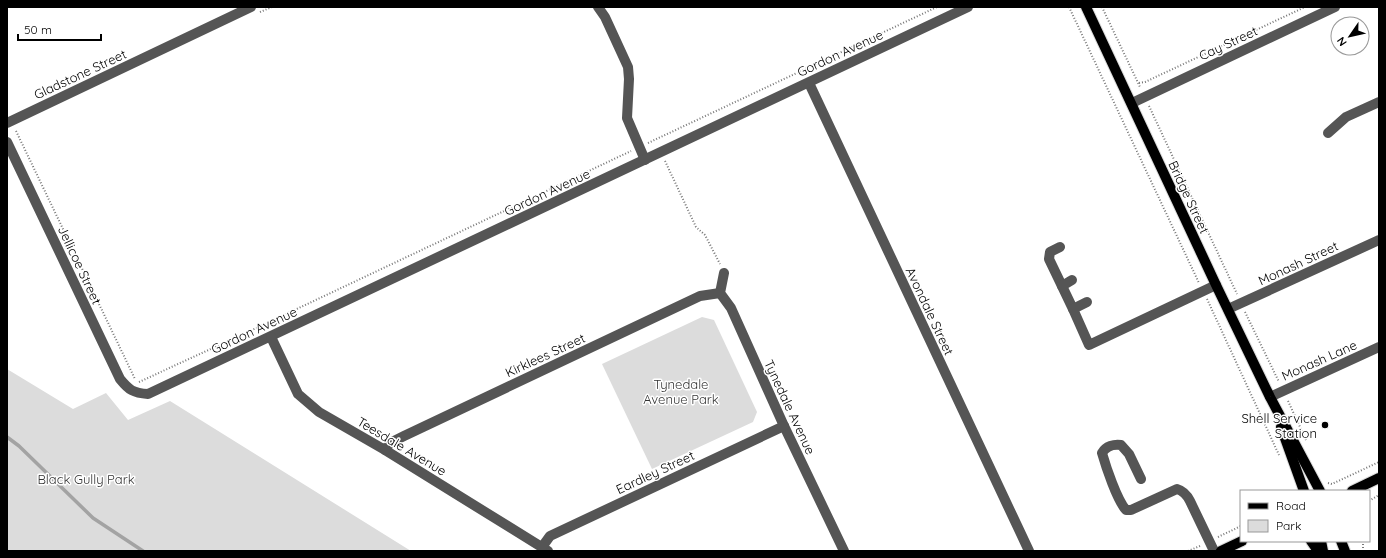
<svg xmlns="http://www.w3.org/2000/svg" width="1386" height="558" font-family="Quicksand,sans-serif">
	<rect width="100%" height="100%" fill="#fff"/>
	<g fill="#dcdcdc">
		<path d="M702,317l12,3 43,92 -4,10 -101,47 -50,-105z"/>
		<path d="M7,369l66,40 33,-16 22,27 42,-19 241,150h-404z"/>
	</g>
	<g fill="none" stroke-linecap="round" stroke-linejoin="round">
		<path stroke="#a3a3a3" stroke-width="3.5" d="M7,437l12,9 74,72 50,33"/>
		<defs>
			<g id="major">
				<path d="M1086,7l130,278 54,112 50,94"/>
				<path d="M1281,427l23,64"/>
				<path d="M1352,491l27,-13"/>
				<path d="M1311,541l7,10"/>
				<path d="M1321,541l2,10"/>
				<path d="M1341,541l4,10"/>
				<path d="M1221,551l21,-10"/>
			</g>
		</defs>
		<use href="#major" stroke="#dbdbdb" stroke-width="12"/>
		<g stroke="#777" stroke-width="2" stroke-dasharray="1 2" stroke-linecap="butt">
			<path d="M1069,7l130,276"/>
			<path d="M1102,7l38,80"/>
			<path d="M260,12l12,-5"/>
			<path d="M1139,83l6,-1 160,-75"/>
			<path d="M1149,106l88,188"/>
			<path d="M16,131l119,248"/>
			<path d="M648,143l289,-136"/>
			<path d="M665,161l31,66 9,8 15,29"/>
			<path d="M1207,299l72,156"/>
			<path d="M1245,312l34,70"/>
			<path d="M139,382l126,-58 366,-173"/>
			<path d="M1288,401l18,39"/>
			<path d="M1328,483l4,1 47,-22"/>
			<path d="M1369,501l10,-6"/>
			<path d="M1218,537l23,-11"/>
			<path d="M1363,541v10"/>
			<path d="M1188,551l12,-5"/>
		</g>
		<g stroke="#555" stroke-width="10">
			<path d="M598,7l7,10 23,50 1,12 -2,39 18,42"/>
			<path d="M809,83l220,468"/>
			<path d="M1132,103l203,-96"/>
			<path d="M7,123l244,-116"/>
			<path d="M1328,133l18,-16 33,-15"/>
			<path d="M7,142l113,237c9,11 13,14 28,15l820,-387"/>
			<path d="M1060,247l-10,5 -1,7 13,27"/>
			<path d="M724,273l-4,20 11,15 53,118 60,125"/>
			<path d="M1072,280l-10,6 11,23"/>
			<path d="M1087,302l-14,7 16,36 127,-60"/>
			<path d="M1228,309l151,-69"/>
			<path d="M271,337l27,57 21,18 66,38 163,101"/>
			<path d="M1270,397l109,-50"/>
			<path d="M385,450l5,-7 14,-7 296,-140 20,-3"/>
			<path d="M1141,479l-12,-25 -8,-9c-7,-1 -15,1 -19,8 4,14 15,47 24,57h5l46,-21c7,2 10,6 13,12l24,50"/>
			<path d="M542,547l8,-11 234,-110"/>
		</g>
		<use href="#major" stroke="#000" stroke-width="10"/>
	</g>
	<circle fill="#000" stroke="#fff" stroke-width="1.5" cx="1325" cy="425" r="4"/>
	<g text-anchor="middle" stroke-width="3" stroke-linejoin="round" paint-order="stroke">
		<g font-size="13" fill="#000" stroke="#fff">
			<text transform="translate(1228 43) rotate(-25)" y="5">Cay Street</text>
			<text transform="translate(840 53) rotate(-25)" y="5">Gordon Avenue</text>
			<text transform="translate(80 74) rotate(-25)" y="5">Gladstone Street</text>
			<text transform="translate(547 192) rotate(-25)" y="5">Gordon Avenue</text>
			<text transform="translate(1189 197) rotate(65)" y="5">Bridge Street</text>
			<text transform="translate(1298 263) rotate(-25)" y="5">Monash Street</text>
			<text transform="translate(80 265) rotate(65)" y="5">Jellicoe Street</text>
			<text transform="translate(930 311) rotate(65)" y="5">Avondale Street</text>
			<text transform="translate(254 330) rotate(-25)" y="5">Gordon Avenue</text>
			<text transform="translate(545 355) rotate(-25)" y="5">Kirklees Street</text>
			<text transform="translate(1319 360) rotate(-24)" y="5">Monash Lane</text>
			<text transform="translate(790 407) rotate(65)" y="5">Tynedale Avenue</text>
			<text transform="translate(402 446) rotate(31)" y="5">Teesdale Avenue</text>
			<text transform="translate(655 472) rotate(-25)" y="5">Eardley Street</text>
		</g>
		<g font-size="13" fill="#333" stroke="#fff">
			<text x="681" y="389">Tynedale<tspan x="681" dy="15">Avenue Park</tspan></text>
			<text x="86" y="484">Black Gully Park</text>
		</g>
		<g font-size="13" fill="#000" stroke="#fff" text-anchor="end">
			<text x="1317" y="423">Shell Service<tspan x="1317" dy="15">Station</tspan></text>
		</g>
	</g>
	<rect width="1386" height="558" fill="none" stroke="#000000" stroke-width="16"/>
	<rect x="1240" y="490" width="130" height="52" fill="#ffffff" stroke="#999999"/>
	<rect x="1248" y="503" width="20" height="6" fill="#000000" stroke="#999999"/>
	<text x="1276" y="510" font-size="12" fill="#000000">Road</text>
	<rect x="1248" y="520" width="20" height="12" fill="#dcdcdc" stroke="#999999"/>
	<text x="1276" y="530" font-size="12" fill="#000000">Park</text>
	<g transform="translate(1350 36) rotate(236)"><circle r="19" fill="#ffffff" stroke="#999999"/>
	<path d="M0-3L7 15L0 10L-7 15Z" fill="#000000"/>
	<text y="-6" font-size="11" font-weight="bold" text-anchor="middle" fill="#000000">N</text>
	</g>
	<path d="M18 34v6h83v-6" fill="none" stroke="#000000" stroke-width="2"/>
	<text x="24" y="34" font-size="12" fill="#000000" stroke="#ffffff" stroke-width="3" paint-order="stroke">50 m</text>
</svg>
